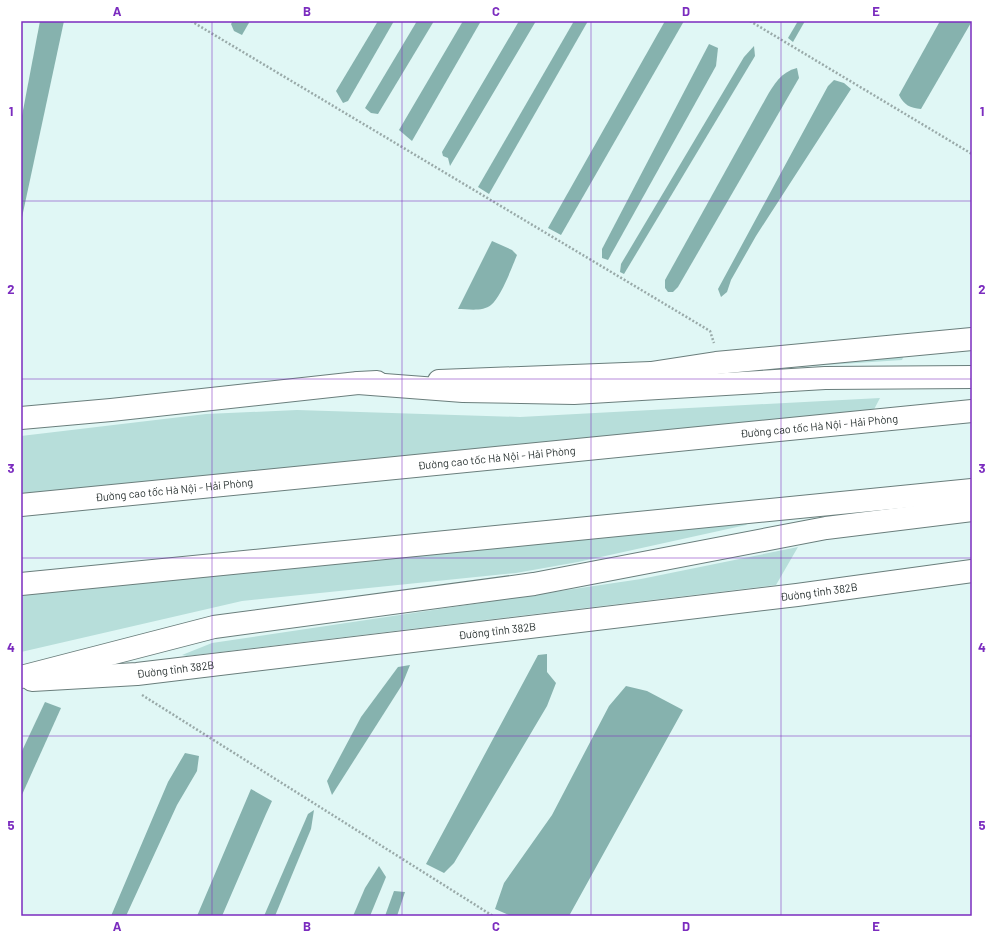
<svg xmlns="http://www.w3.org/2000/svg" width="993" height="937" font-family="Barlow,sans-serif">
	<rect width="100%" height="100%" fill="#e0f7f5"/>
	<g fill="#b7deda">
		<path d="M906,351l-4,9 -166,11z"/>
		<path d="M880,398l-10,19 -849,85v-66l185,-22 91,-4 223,7z"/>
		<path d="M749,523l-3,2 -168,37 -62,11 -274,28 -221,51v-58z"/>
		<path d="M798,547l-22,38 -589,71 -5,-1 30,-12 429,-64z"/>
	</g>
	<g fill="#86b2ae">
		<path d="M40,21h24l-43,201v-101z"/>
		<path d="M233,21h17l-8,14 -8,-4 -3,-7z"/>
		<path d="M378,21h16l-46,80 -5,2 -7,-12z"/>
		<path d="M417,21h17l-56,93 -7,-1 -6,-5z"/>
		<path d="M463,21h18l-69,120 -13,-11z"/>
		<path d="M519,21h17l-86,145 -2,-8 -5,-2 -1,-4z"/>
		<path d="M574,21h14l-99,173 -11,-7z"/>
		<path d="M665,21h19l-123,214 -13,-7z"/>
		<path d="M798,21h7l-12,21 -5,-4z"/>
		<path d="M940,21h32l-51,88c-11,-1 -17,-4 -22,-14z"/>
		<path d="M709,44l9,4 -2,18 -108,194 -6,-2v-9z"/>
		<path d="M754,46l1,10 -131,218 -4,-2 1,-8 123,-207z"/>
		<path d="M797,68l2,10 -121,209 -5,5h-5l-3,-4v-8l101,-182c8,-14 15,-26 31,-30z"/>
		<path d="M834,80l10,3 7,6 -95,147 -25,44 -4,12 -6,5 -3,-8 110,-203z"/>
		<path d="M492,241l20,9 5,5c-5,12 -16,42 -26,50 -8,7 -24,4 -33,4z"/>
		<path d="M547,654v18l9,11 -9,23 -93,157 -10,10 -18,-9 112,-209z"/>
		<path d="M410,665l-8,20 -70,110 -5,-14 34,-64 37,-50z"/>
		<path d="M626,686l21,5 36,19 -114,206h-58l-16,-7 9,-26 48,-68 57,-109z"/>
		<path d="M45,702l16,6 -40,89v-44z"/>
		<path d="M185,753l14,3 -2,15 -20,34 -51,111h-15l57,-134z"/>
		<path d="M251,789l21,12 -6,13 -44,102h-25z"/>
		<path d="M314,810l-3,19 -36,87h-11l44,-102z"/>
		<path d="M379,866l7,11 -16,39h-17l12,-28z"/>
		<path d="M394,891l11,1 -8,24h-12z"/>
	</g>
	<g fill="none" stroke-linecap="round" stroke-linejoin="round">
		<defs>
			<g id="major">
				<path d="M439,381l212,-8 65,-10 256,-24"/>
				<path d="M21,418l90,-8 247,-27 19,-1"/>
				<path id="s1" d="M32,680l105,-6 660,-79 175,-24"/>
			</g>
			<g id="highway">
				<path d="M358,383l105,8 111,2 251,-15 147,-1"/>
				<path id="s2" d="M21,505l951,-94"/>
				<path d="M21,584l951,-94"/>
				<path d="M21,677l193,-50 320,-43 292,-56 146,-18"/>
			</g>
		</defs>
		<use href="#major" stroke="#6a7e7c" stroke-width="24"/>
		<use href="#highway" stroke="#6a7e7c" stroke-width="24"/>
		<g stroke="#99aaa9" stroke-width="2.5" stroke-dasharray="2 2" stroke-linecap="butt">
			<path d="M191,21l519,310 4,12"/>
			<path d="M750,21l222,133"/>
			<path d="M142,695l351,221"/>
		</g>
		<use href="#major" stroke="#fff" stroke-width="22"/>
		<use href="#highway" stroke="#fff" stroke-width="22"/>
	</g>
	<path fill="none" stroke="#7b2cbf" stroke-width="1" stroke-opacity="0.55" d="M212,21v895M402,21v895M591,21v895M781,21v895M21,201h951M21,379h951M21,558h951M21,736h951"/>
	<g text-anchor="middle" stroke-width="3" stroke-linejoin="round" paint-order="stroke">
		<g font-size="11" fill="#2a3332" stroke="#fff">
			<text dy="4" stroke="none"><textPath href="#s2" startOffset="802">Đường cao tốc Hà Nội - Hải Phòng</textPath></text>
			<text dy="4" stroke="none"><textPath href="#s2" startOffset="478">Đường cao tốc Hà Nội - Hải Phòng</textPath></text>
			<text dy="4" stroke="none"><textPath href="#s2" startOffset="154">Đường cao tốc Hà Nội - Hải Phòng</textPath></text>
			<text dy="4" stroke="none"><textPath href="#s1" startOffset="792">Đường tỉnh 382B</textPath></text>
			<text dy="4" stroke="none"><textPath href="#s1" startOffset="468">Đường tỉnh 382B</textPath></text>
			<text dy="4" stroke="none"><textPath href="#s1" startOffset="144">Đường tỉnh 382B</textPath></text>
		</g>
	</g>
	<rect width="993" height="937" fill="none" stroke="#ffffff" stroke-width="44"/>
	<rect x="22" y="22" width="949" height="893" fill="none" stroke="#7b2cbf" stroke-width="1.5"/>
	<g font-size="13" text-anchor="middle" font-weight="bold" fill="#7b2cbf">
		<text x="117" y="16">A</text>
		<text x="307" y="16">B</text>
		<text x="496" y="16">C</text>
		<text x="686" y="16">D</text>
		<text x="876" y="16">E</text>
		<text x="11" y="116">1</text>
		<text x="982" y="116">1</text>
		<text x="11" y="294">2</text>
		<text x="982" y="294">2</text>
		<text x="11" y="473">3</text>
		<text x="982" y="473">3</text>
		<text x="11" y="652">4</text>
		<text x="982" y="652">4</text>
		<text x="11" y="830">5</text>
		<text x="982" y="830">5</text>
		<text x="117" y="931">A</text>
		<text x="307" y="931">B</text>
		<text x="496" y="931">C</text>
		<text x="686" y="931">D</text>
		<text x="876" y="931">E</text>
	</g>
</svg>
